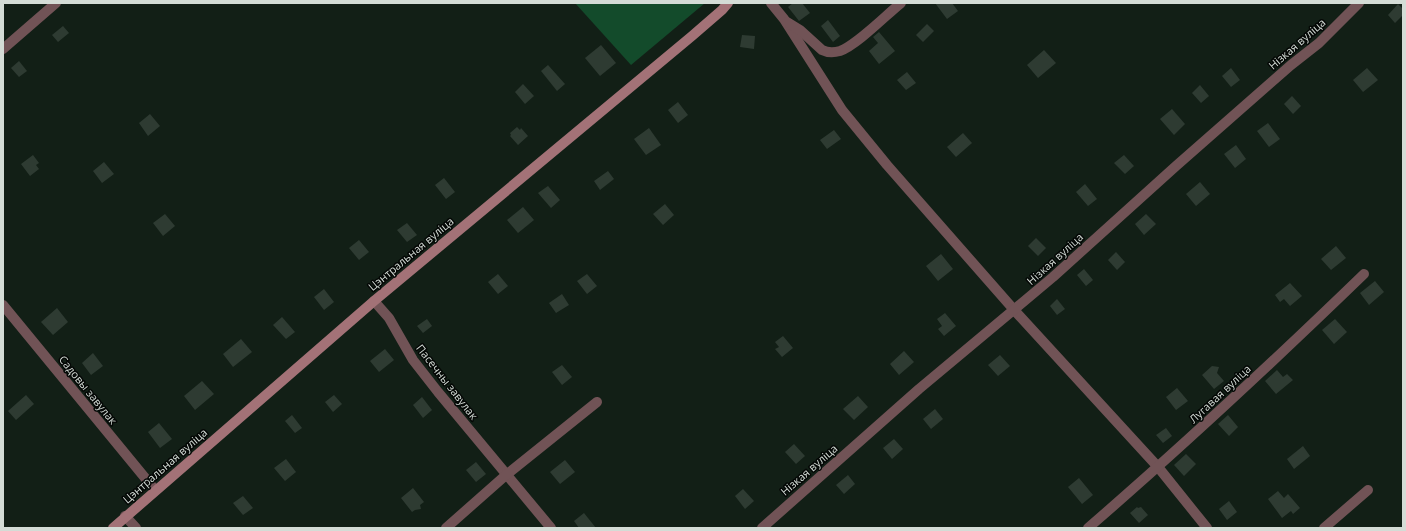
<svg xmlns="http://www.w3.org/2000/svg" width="1406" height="531" font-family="'Open Sans',sans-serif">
	<rect width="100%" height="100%" fill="#121f16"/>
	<path fill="#134b2b" d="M575,3h130l-74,62z"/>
	<g fill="#2e3b32">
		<path d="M793,3h9l8,10 -11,8 -11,-14z"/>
		<path d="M935,3h17l6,8 -11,8z"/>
		<path d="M1398,4l5,5v6l-8,8 -7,-8z"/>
		<path d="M828,20l12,16 -7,6 -12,-16z"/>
		<path d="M927,24l7,7 -11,11 -7,-7z"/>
		<path d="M63,26l6,7 -11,9 -6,-7z"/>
		<path d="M879,32l16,19 -16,13 -10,-13 9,-8 -5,-6z"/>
		<path d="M742,35l13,1 -1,13 -14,-2z"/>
		<path d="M601,45l15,18 -16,13 -15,-18z"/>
		<path d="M1044,50l12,13 -18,15 -11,-13z"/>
		<path d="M19,61l8,10 -8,6 -8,-9z"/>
		<path d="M548,65l17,19 -8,7 -16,-20z"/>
		<path d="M1231,68l9,12 -9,7 -9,-11z"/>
		<path d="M1367,68l11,12 -15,12 -10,-12z"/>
		<path d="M907,72l9,11 -10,7 -9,-10z"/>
		<path d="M523,84l11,12 -9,8 -10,-12z"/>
		<path d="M1200,85l9,11 -8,7 -9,-10z"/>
		<path d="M1292,96l9,10 -8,8 -9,-10z"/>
		<path d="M678,102l10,13 -10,8 -10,-13z"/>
		<path d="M1172,109l13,15 -11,11 -14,-16z"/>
		<path d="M150,114l10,12 -12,10 -9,-13z"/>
		<path d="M1268,123l12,16 -11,8 -12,-16z"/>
		<path d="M517,127l3,3 1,-2 7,8 -10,9 -8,-9 1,-1 -1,-2z"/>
		<path d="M649,128l12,17 -15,10 -12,-16z"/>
		<path d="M834,130l7,9 -14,10 -7,-9z"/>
		<path d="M963,133l9,10 -16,14 -9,-10z"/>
		<path d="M1236,145l10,14 -11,9 -11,-14z"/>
		<path d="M33,155l6,8 -3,2 3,4 -9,7 -9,-12z"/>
		<path d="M1124,155l10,11 -9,8 -11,-11z"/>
		<path d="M104,162l10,12 -12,9 -9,-12z"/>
		<path d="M608,171l6,8 -14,11 -6,-9z"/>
		<path d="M444,178l11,14 -9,7 -11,-14z"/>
		<path d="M1200,182l10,12 -14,12 -10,-12z"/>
		<path d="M1085,184l12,15 -9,7 -12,-14z"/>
		<path d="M548,186l12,14 -9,8 -13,-15z"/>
		<path d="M665,204l9,11 -11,10 -10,-11z"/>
		<path d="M523,207l11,13 -16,13 -11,-13z"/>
		<path d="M165,214l10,12 -12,10 -10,-13z"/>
		<path d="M1146,214l10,10 -12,11 -9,-11z"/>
		<path d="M407,223l10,12 -10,7 -10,-12z"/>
		<path d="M1036,238l10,10 -8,8 -10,-10z"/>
		<path d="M359,240l10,12 -10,8 -10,-12z"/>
		<path d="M1336,246l10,12 -15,12 -10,-11z"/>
		<path d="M1116,252l9,10 -8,8 -9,-10z"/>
		<path d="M941,254l12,15 -15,12 -12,-15z"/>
		<path d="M1084,269l9,11 -7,6 -9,-11z"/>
		<path d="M498,274l10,12 -10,8 -10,-12z"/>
		<path d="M587,274l10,12 -10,8 -10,-13z"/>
		<path d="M1375,281l9,11 -15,13 -9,-12z"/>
		<path d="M1290,283l12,13 -12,10 -6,-7 -4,3 -5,-7z"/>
		<path d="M324,289l10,13 -10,8 -10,-13z"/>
		<path d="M562,294l7,11 -13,8 -7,-10z"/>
		<path d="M1057,299l8,10 -8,6 -7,-9z"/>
		<path d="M57,308l11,14 -15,13 -12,-13z"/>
		<path d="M945,313l11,13 -12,10 -6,-7 4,-3 -5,-7z"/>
		<path d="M282,317l13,15 -9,7 -13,-14z"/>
		<path d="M427,319l5,7 -9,7 -6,-7z"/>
		<path d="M1335,319l12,13 -13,12 -12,-14z"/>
		<path d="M783,336l10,12 -11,9 -7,-8 4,-2 -4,-5z"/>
		<path d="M241,339l11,13 -19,15 -10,-13z"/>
		<path d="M385,349l9,11 -15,12 -9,-11z"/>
		<path d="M904,351l10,11 -15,13 -9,-11z"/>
		<path d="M93,353l10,13 -12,9 -9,-12z"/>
		<path d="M1000,355l10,11 -12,10 -10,-11z"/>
		<path d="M562,365l10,12 -10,8 -10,-13z"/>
		<path d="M1212,366l7,1 -2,6 7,8 -10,8 -12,-14z"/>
		<path d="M1277,370l6,7 4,-3 6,6 -17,14 -11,-13z"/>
		<path d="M202,381l12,13 -19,16 -11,-14z"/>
		<path d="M1177,388l11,13 -12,9 -10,-13z"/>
		<path d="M26,395l8,9 -18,16 -8,-9z"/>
		<path d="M334,395l8,9 -9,8 -8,-10z"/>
		<path d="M858,396l10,11 -14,13 -11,-11z"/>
		<path d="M422,397l10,13 -9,8 -10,-13z"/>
		<path d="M935,409l8,10 -12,10 -8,-10z"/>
		<path d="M292,415l10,13 -7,5 -10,-12z"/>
		<path d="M1228,415l10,12 -9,9 -11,-12z"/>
		<path d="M159,423l13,16 -12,9 -12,-16z"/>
		<path d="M1166,428l6,8 -9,7 -7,-8z"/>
		<path d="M894,439l9,10 -11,10 -9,-11z"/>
		<path d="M794,444l11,12 -9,8 -11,-12z"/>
		<path d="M1303,446l7,10 -16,13 -7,-10z"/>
		<path d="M1186,454l10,10 -12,12 -10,-11z"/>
		<path d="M286,459l10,13 -11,9 -11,-13z"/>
		<path d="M565,460l10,12 -15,12 -10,-12z"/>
		<path d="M476,462l10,12 -10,8 -10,-12z"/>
		<path d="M848,475l7,9 -11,10 -8,-9z"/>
		<path d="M1079,478l14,17 -11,9 -14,-17z"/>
		<path d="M413,488l11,14 -4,3 1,4 -6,1 -3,2 -11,-14z"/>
		<path d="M743,489l11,12 -9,8 -10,-13z"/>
		<path d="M1278,491l6,7 4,-4 12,14 -7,6 -2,-3 -9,7 -14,-19z"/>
		<path d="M243,496l10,12 -10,7 -10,-12z"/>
		<path d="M1229,501l8,11 -10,8 -8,-11z"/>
		<path d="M1137,507l1,1 3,-1 7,8 -9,8 -9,-10z"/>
		<path d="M584,513l12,15h-17l-5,-7z"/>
	</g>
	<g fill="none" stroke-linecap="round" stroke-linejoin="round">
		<g stroke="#715356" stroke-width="10">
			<path d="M771,3l13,16 58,91 45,55 128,146 143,156 49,61"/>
			<path d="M787,22l13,8 22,20c6,3 11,3 18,1 17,-6 46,-36 61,-48"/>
			<path d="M3,49l53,-46"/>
			<path d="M374,301l15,17 24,42 25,32 113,136"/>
			<path d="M3,305l152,185"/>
			<path d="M125,516l11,12"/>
			<path d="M446,528l60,-53 91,-73"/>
			<path d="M762,528l157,-139 134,-112 123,-111 115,-101 28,-22 40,-40"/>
			<path d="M1088,528c95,-82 186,-167 276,-254"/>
			<path d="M1324,528l44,-38"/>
		</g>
		<path stroke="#a37277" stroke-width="10" d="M113,528l261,-227 318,-265 30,-26 6,-7"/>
	</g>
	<g text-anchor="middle" stroke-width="3" stroke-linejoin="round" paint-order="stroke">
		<g font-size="11" fill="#d4dcd6" stroke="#040705">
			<text transform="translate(1297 44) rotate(-41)" y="4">Нізкая вуліца</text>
			<text transform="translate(411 254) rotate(-40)" y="4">Цэнтральная вуліца</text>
			<text transform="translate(1055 259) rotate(-42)" y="4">Нізкая вуліца</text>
			<text transform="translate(447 382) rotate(52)" y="4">Пасечны завулак</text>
			<text transform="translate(88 390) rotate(51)" y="4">Садовы завулак</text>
			<text transform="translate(1220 394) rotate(-43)" y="4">Лугавая вуліца</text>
			<text transform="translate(165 466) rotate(-41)" y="4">Цэнтральная вуліца</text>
			<text transform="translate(809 470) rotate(-41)" y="4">Нізкая вуліца</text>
		</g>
	</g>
	<rect width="1406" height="531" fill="none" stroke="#d4dcd6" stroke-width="8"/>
</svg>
